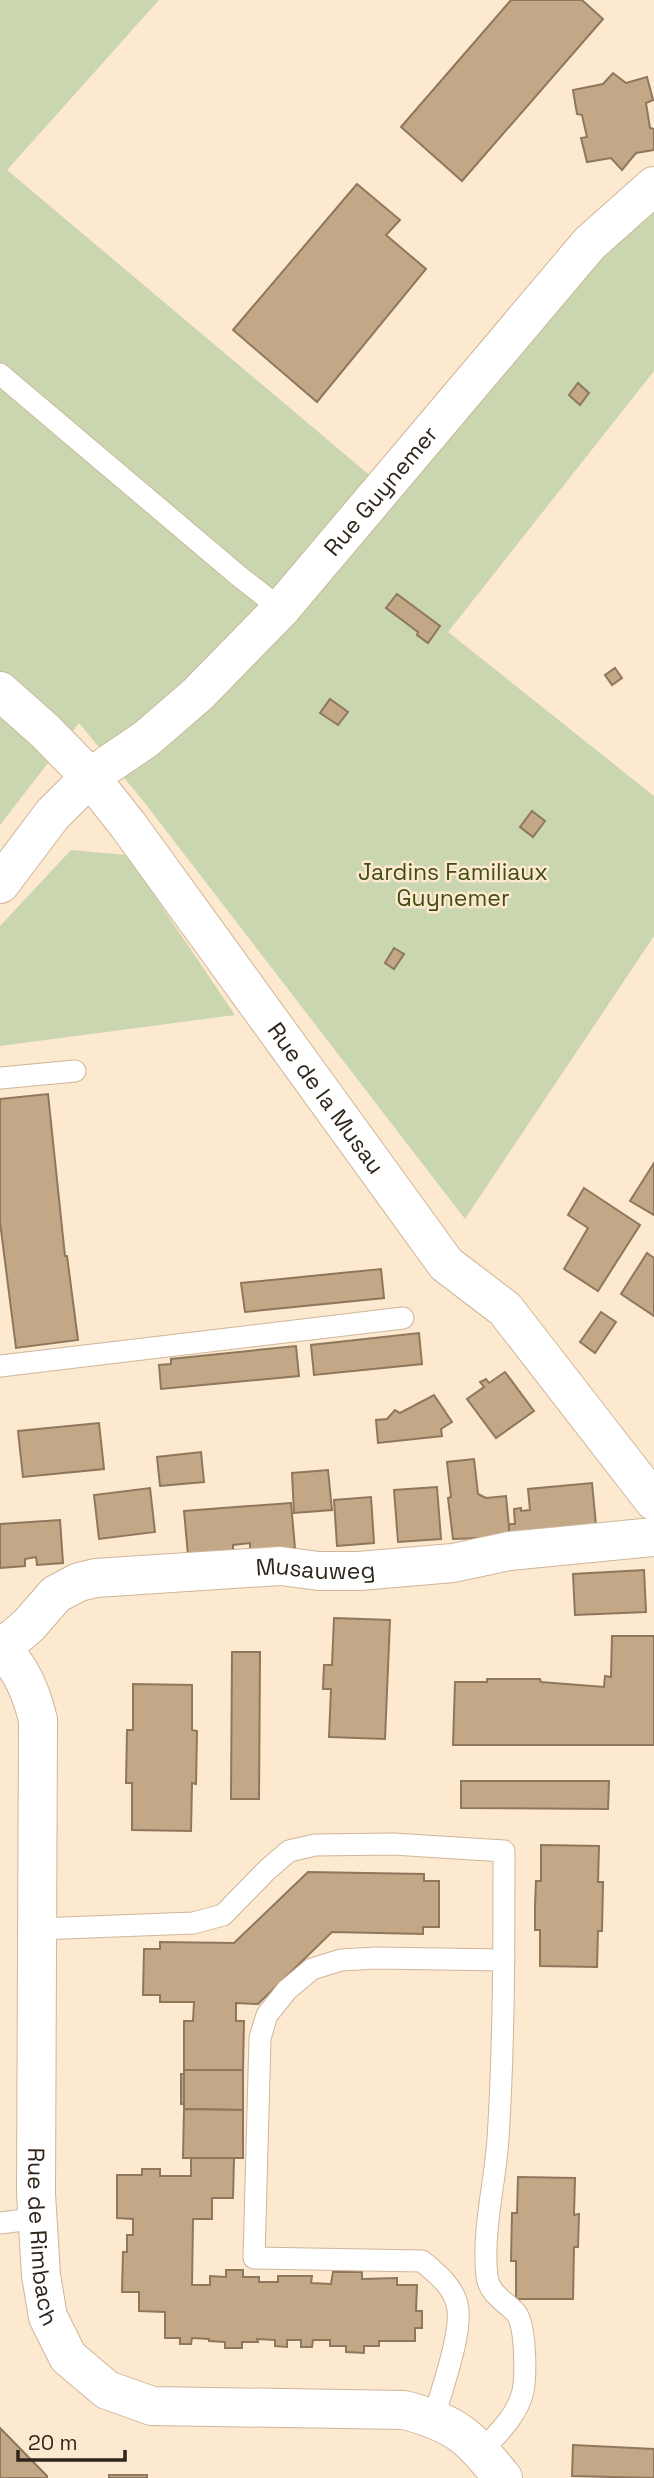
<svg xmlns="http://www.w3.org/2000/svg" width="654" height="2478" font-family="'Space Grotesk',sans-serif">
	<rect width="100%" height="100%" fill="#fde8d0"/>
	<g fill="#cad6b0">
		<path d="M0,0h159l-152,170 366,308 281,-304v197l-206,261 206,164v140l-189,283 -321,-417 -65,-79 -79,102z"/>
		<path d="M71,850l56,5 108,160 -235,31v-120z"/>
	</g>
	<g fill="#c3a888" stroke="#8e775b" stroke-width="2">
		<path d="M511,0h71l21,19 -141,162 -61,-54z"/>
		<path d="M613,73l13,10 21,-6 6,23 -7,3 4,25 4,1v21l-18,3 -14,17 -11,-12 -24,4 -6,-24 6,-1 -5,-22 -5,-1 -4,-24 30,-6z"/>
		<path d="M357,184l43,36 -14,15 40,34 -109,133 -84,-72z"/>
		<path d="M578,383l11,10 -9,12 -11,-10z"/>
		<path d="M397,594l43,32 -12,17 -11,-8 1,-3 -32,-24z"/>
		<path d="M615,668l7,10 -10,7 -7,-10z"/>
		<path d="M330,699l18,13 -10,13 -18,-12z"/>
		<path d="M532,811l13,10 -12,16 -13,-10z"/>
		<path d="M394,948l10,6 -10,15 -9,-6z"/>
		<path d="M48,1094l17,162h2l11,84 -62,8 -16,-126v-123z"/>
		<path d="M654,1163v52l-24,-14z"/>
		<path d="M584,1188l56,37 -42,66 -34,-22 24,-41 -20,-13z"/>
		<path d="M647,1253l7,5v58l-33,-22z"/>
		<path d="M381,1269l3,29 -139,14 -4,-29z"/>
		<path d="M601,1312l15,10 -21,31 -15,-11z"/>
		<path d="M419,1333l3,31 -108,11 -3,-30z"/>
		<path d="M296,1346l3,30 -138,13 -2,-24 12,-1v-5z"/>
		<path d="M505,1372l29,39 -38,27 -29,-39 17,-12 -4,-5 6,-3 3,4z"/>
		<path d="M434,1395l18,27 -11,7 1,7 -64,7 -2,-23 11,-1 8,-9 5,3z"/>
		<path d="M99,1423l5,46 -81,8 -5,-46z"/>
		<path d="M201,1452l3,30 -44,4 -3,-29z"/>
		<path d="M474,1459l4,35 8,4 20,-2 4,41 -57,2 -5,-41 3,-1 -4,-35z"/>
		<path d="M328,1470l4,40 -38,3 -2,-40z"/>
		<path d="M592,1483l4,42 -87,9v-10h6l-1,-15 7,-1v3l9,-1 -2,-21z"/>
		<path d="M437,1487l4,52 -43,3 -4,-52z"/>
		<path d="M150,1488l5,44 -56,7 -5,-44z"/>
		<path d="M371,1497l3,46 -37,3 -3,-46z"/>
		<path d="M291,1503l4,45 -45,3v-8l-17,2v7l-45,3 -4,-44z"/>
		<path d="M60,1520l3,43 -26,2 -1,-8 -11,2v7l-25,2v-44z"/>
		<path d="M644,1570l2,42 -71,3 -2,-41z"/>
		<path d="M334,1618l56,2 -5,119 -56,-2 2,-48h-8l1,-24h8z"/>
		<path d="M612,1636h42v109h-201l2,-63h32v-3h53l1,3 63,5 1,-11 6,1z"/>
		<path d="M232,1652h28l-1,147h-28z"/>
		<path d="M133,1684l59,1v45l5,1 -1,53 -4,-1 -1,48 -59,-1v-47h-6l1,-53h6z"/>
		<path d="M461,1781h148l-1,28 -147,-1z"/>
		<path d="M541,1845l58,1 -1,36h5l-1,49h-4l-1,36 -57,-1v-36h-5v-24l1,-25h5z"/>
		<path d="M308,1872l116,2v7h15v46h-16v7l-91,-2 -74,72 -22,-1v18h8l-1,49h-59v-49h9l1,-19h-34v-7h-17l1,-46h16v-7l74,1z"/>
		<path d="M184,2070h59v40l-59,-1z"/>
		<rect x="181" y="2074" width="3" height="30"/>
		<path d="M184,2109l59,1v48h-60z"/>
		<path d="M191,2158h43l-1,40h-21v21h-19l-1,66h18v-9l16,1v-7h17v7h16v5h19v-6h34l-1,7 20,1 2,-12h29v7l35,-1v7h20l-1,26h6v17h-7v13h-36v5h-15v7l-18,-1v-6h-16v-6h-17l-1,7h-11v-7h-14v7l-12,-1v-6l-18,-1 1,3h-16v6h-17v-6l-16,-1v-2l-17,-1 -1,6h-11v-6h-15v-26l-26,-1v-19h-17l1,-40h4v-17h6v-16l-16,-1v-43h25v-6h18v7h31z"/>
		<path d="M518,2177l57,1 -1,37 5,-1 -1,33h-4l-1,52h-57v-38h-5l1,-48h5z"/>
		<path d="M0,2428l47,48v2h-47z"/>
		<path d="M573,2445l81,4v29l-82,-2z"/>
		<rect x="109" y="2475" width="38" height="3"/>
	</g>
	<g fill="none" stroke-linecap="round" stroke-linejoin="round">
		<defs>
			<g id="service">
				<path d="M0,374l240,203 41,32"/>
				<path d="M0,1078l75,-7"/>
				<path d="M0,1366l403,-48"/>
				<path d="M38,1929l155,-6 30,-8 44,-45 22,-19 26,-6 78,-1 111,7c0,96 0,192 -6,288 -3,45 -16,92 -11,138 3,18 18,24 29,36 10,12 10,62 7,78 -5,24 -26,43 -42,61"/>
				<path d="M0,2223l38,-5"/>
				<path d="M434,2418c7,-28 30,-88 23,-114 -5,-19 -21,-31 -35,-43l-168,-3 6,-220 7,-23 20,-25 25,-21 29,-9 35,-2 128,2"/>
			</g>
			<g id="minor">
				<path id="s1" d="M0,691l45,40 45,46 38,48 318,439 59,45 149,192"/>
				<path id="s2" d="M0,884l52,-69 38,-38 56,-38 52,-45 83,-85 308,-365 65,-58"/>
				<path id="s3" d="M0,1647c21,21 31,44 38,73l-2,474 5,81 7,42 20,40 39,33 45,16 252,4c54,14 64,26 99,68"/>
				<path id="s4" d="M2,1648l27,-23 27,-31 23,-12 17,-4 184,-12 39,5h40l94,-8 56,-12 145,-14"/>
			</g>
		</defs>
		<use href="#service" stroke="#cfb699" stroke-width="23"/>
		<use href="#minor" stroke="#cfb699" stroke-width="40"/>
		<use href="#service" stroke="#fff" stroke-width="21"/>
		<use href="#minor" stroke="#fff" stroke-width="38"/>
	</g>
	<g text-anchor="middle" stroke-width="5" stroke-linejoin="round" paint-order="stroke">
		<g font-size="23" fill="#2f251a" stroke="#fde8d0">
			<text dy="8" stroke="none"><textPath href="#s2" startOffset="550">Rue Guynemer</textPath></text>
			<text dy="8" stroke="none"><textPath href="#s1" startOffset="523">Rue de la Musau</textPath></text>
			<text dy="8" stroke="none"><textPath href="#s4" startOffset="340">Musauweg</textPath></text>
			<text dy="8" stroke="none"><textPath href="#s3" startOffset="600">Rue de Rimbach</textPath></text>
		</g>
		<g font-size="23" fill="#404e12" stroke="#fde8d0">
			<text x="453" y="880">Jardins Familiaux<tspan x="453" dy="26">Guynemer</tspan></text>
		</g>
	</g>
	<path d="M18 2450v10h107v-10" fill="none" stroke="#2f251a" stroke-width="3.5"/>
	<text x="28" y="2450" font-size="21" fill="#2f251a" stroke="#fde8d0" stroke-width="5" paint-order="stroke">20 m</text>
</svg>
